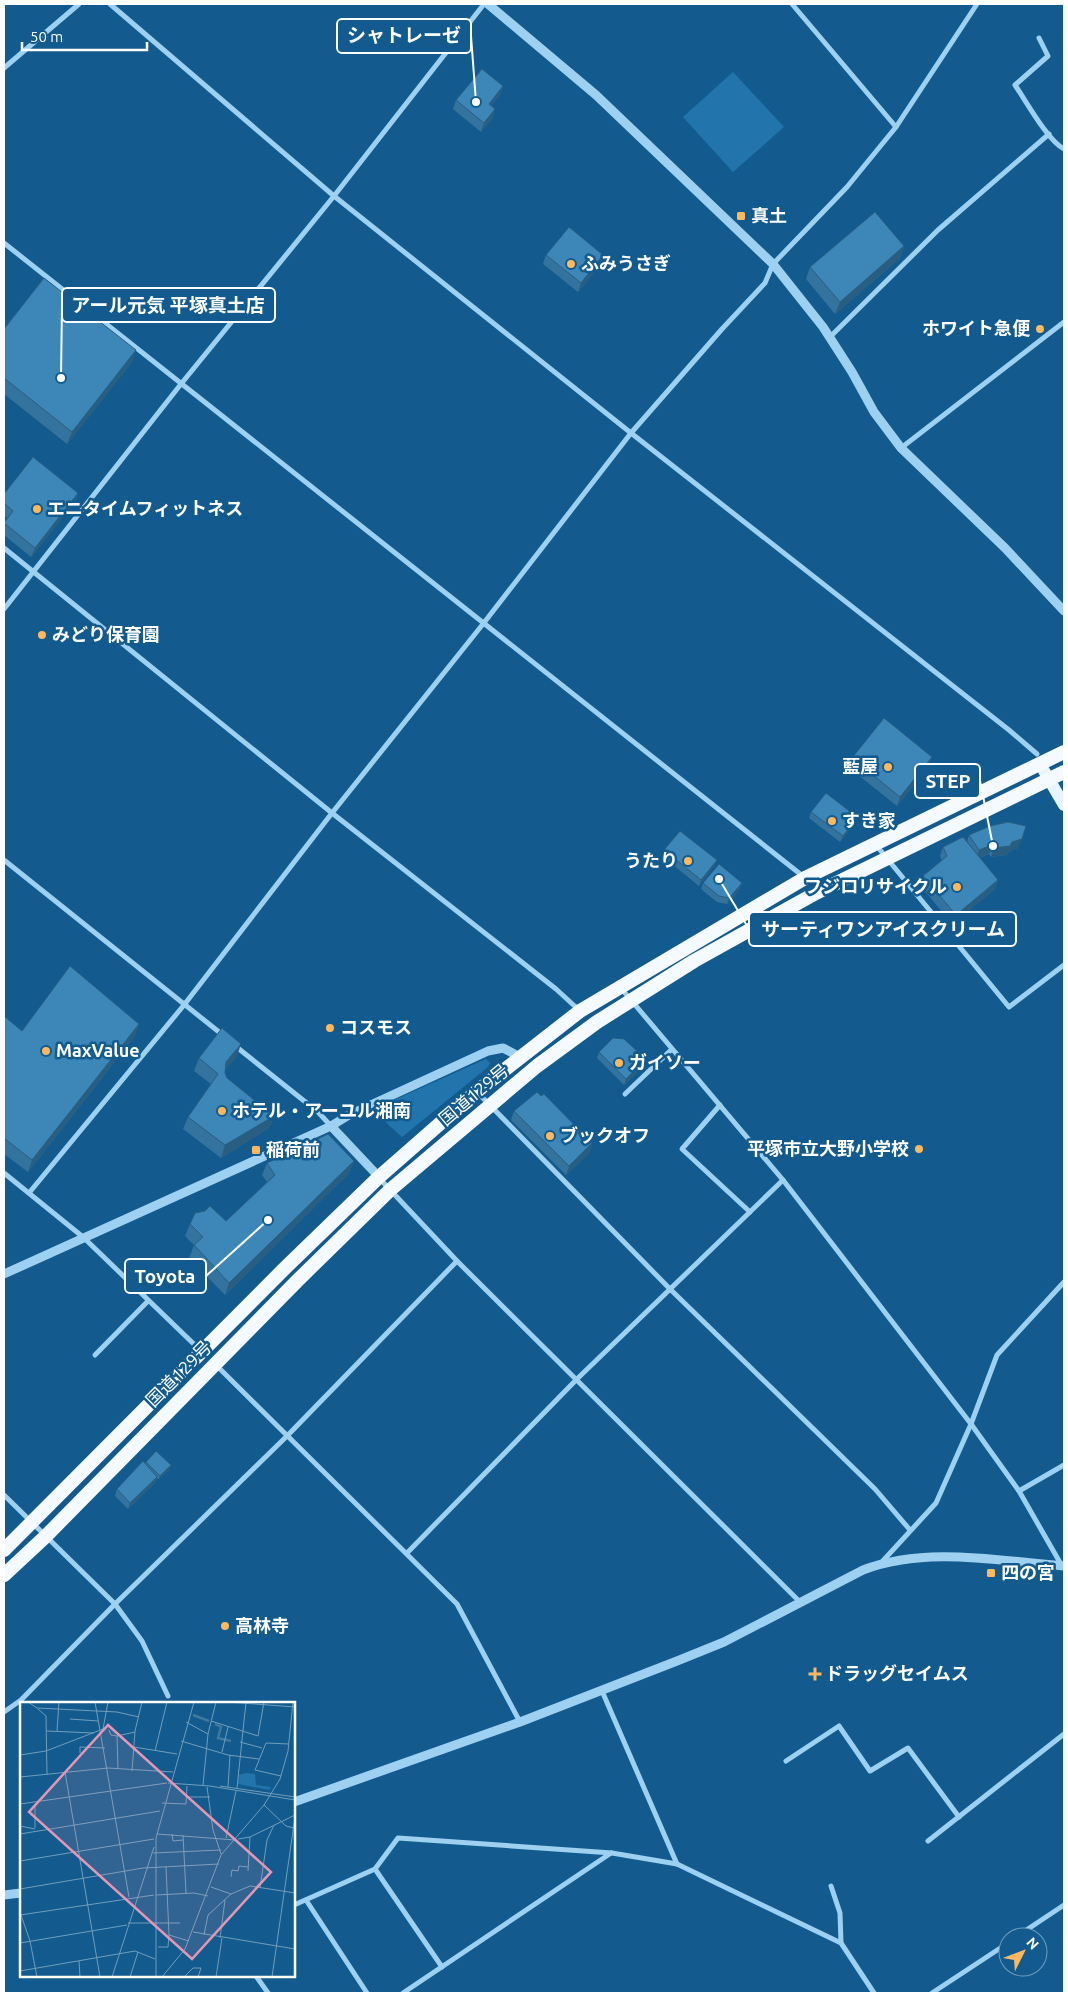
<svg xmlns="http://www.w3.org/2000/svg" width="1068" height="1997" font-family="Ubuntu,'Noto Sans JP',sans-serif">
	<rect width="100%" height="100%" fill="#135b8e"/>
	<g fill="#2275ac">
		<path d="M733,72l51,55 -51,45 -50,-55z"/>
		<path d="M486,1059l4,4 -2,4 -86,70 -30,-27z"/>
	</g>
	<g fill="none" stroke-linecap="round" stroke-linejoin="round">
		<g stroke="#9dd0f1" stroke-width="5">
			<path d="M110,4l224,192 297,237 378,297 28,24"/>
			<path d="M792,4l104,123"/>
			<path d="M1039,38l9,18 -33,29c11,16 33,56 49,64"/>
			<path d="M4,68l75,-64"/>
			<path d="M4,243l800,634"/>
			<path d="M830,337l108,-107 111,-96"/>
			<path d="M901,448l163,-126"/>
			<path d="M4,548l328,265 224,176 24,22"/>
			<path d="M4,609l177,-225 153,-188 150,-192"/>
			<path d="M876,845l133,162 55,-42"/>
			<path d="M4,860l220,176"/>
			<path d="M620,987l163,193 188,244 48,67 43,75"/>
			<path d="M234,1045l84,67 13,14"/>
			<path d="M477,1092l193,197 205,200 35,41"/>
			<path d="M625,1094l47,-45"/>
			<path d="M720,1105l-38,44 68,63"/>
			<path d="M4,1173l79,64 117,113"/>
			<path d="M379,1178l78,83 344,342"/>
			<path d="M29,1193l155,-188 148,-192 151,-189 148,-191 91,-104 43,-46 8,-19 74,-77 49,-60 81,-123"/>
			<path d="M95,1355l53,-54"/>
			<path d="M215,1364l242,240 63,118"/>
			<path d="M1019,1491l45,-26"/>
			<path d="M4,1495l111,109 27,37 26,55"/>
			<path d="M407,1553l170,-174 206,-199"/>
			<path d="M880,1564l56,-61 35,-79 26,-69 67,-73"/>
			<path d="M602,1691l75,173"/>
			<path d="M4,1712l17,-12 94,-96 173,-169 169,-174"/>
			<path d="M786,1761l53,-35 31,45 38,-23 51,69"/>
			<path d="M928,1841l136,-107"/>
			<path d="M375,1869l67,98"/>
			<path d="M831,1886l9,27 1,30"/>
			<path d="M306,1900l61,93"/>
			<path d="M294,1905l81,-36 23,-31 214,15 65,11 164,79 33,50"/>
			<path d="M1016,1937l48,-32"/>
			<path d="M256,1976l12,17"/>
			<path d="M403,1993l208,-140"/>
			<path d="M932,1993l76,-50"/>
		</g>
		<g stroke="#9dd0f1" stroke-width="9">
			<path d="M488,4l108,91 177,169 50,63 29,45 22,40 27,36 104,100 59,63"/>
			<path d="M331,1126l48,51"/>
			<path d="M4,1274l327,-148 18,-11 139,-64 15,-3 17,9"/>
			<path d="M294,1802l226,-80 157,-61 47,-19 139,-72c63,-24 136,-9 201,-4"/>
			<path d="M4,1895l17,-2"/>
		</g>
		<path stroke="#e8f4ff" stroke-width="12" d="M1040,764l24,41"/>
		<g stroke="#f4faff" stroke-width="14">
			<path d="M4,1550l280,-281 95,-92 97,-85 104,-81 225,-133 259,-126"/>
			<path d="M4,1575l42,-39 252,-256 92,-90 147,-124 60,-44 97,-61 122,-68 248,-121"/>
		</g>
	</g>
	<g fill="#34739e">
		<path d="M503,86l-3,9 -9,11 4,3 -3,10 -11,13 -28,-23 3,-9z"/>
		<path d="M904,246l-4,12 -65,56 -29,-35 4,-12z"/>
		<path d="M546,255h57l-3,10 -22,27 -35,-28z"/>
		<path d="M4,329l128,33 -65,82 -63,-50z"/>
		<path d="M78,493l-3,9 -44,55 -27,-22v-12l3,-5 -3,-3v-21z"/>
		<path d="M852,758l77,8 -32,40 -49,-39z"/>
		<path d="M811,812l46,5 -2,6 -15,19 -31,-24z"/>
		<path d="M969,835l49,13 -9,4 -2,3 -16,2 -2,-3 -9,4 18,22 -3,9 -43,35 -32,-39 3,-9 19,-15 -2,-5 3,-9 24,-5z"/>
		<path d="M664,850l53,10 -3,6 -15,20 -37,-30z"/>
		<path d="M703,883l37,6 -13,15 -10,-2 -16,-13z"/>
		<path d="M4,1016l18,15 113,5 -107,136 -24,-18z"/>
		<path d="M637,1051l-1,2 5,15 -17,17 -27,-27 2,-6z"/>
		<path d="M237,1056l-12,14v3l2,5 47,38 -5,12 -48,30 -38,-29 5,-12 23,-33 -17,-13 5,-13z"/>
		<path d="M514,1111l78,32 -3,10 -23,22 -55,-55z"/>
		<path d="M354,1161l-5,12 -124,122 -36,-37 5,-13 -9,-9 5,-12 36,-3 41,-39 -5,-7 5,-12z"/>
		<path d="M146,1462l25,3 -1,4 -11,10 -2,-1 -2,5 -27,26 -13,-13 2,-7 28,-26z"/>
	</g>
	<g fill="#2a5e81">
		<path d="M503,86l-3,9 -15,18 4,-9z"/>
		<path d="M495,109l-3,10 -11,13 3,-9z"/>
		<path d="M904,246l-4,12 -65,56 5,-12z"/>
		<path d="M603,255l-3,10 -22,27 3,-9z"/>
		<path d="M136,350l-4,12 -65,82 5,-12z"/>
		<path d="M78,493l-3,9 -44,55 4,-9z"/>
		<path d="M932,757l-3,9 -32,40 3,-9z"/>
		<path d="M857,817l-2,6 -15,19 3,-6z"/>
		<path d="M1022,839l-4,9 -9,4 -2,3 -16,2 3,-9z"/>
		<path d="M992,845l-3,9 -13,5 3,-9z"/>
		<path d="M717,860l-3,6 -15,20 2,-6z"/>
		<path d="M998,880l-3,9 -43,35 4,-9z"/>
		<path d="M742,883l-2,6 -13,15 2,-6z"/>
		<path d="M139,1024l-4,12 -107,136 4,-12z"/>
		<path d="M241,1044l-4,12 -15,19 4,-13z"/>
		<path d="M643,1062l-2,6 -17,17 2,-6z"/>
		<path d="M274,1116l-5,12 -48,30 4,-13z"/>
		<path d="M592,1143l-3,10 -23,22 3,-9z"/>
		<path d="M354,1161l-5,12 -124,122 4,-12z"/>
		<path d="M171,1465l-1,4 -11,10 1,-3z"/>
		<path d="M157,1477l-2,6 -27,26 2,-6z"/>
	</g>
	<g fill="#3c86b8" stroke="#2a5e81">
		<path d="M482,69l21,17 -14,18 6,5 -11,14 -28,-23z"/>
		<path d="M875,212l29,34 -64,56 -30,-35z"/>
		<path d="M569,227l34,28 -22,28 -35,-28z"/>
		<path d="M44,278l92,72 -64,82 -68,-54v-49z"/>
		<path d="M33,457l45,36 -43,55 -31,-25 9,-12 -9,-8v-9z"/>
		<path d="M884,718l48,39 -32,40 -48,-39z"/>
		<path d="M826,793l31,24 -14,19 -32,-24z"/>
		<path d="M1008,822l18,4 -4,13 -10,3 -2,4 -16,2 -2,-3 -13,5 -10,-15 21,-9z"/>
		<path d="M680,831l37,29 -16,20 -37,-30z"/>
		<path d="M963,837l35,43 -42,35 -33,-39 24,-20 -4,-9z"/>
		<path d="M719,864l23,19 -13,15 -10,-2 -16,-13z"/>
		<path d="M70,966l69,58 -107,136 -28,-22v-122l18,15z"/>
		<path d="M222,1028l19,16 -15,18 -1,11 2,5 47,38 -49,29 -37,-28 30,-43 -19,-16z"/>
		<path d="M613,1038l11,1 13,12 -3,1 9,10 -17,17 -27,-27z"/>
		<path d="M537,1092l4,4 3,-2 48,49 -23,23 -55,-55z"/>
		<path d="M328,1134l26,27 -125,122 -35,-38 9,-8 -13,-13 5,-11 10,-2 5,-5 16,15 49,-46 -8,-12z"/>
		<path d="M156,1451l15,14 -11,11 -14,-14z"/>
		<path d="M143,1461l14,16 -27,26 -13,-14z"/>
	</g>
	<g fill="#ffb85e" stroke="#135b8e" stroke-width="2">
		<rect x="736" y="211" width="10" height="10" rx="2.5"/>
		<circle cx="571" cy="264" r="5"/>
		<circle cx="1040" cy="329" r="5"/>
		<circle cx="37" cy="509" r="5"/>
		<circle cx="42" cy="635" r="5"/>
		<circle cx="888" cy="767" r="5"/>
		<circle cx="832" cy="821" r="5"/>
		<circle cx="688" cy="861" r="5"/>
		<circle cx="957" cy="887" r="5"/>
		<circle cx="330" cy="1028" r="5"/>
		<circle cx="46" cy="1051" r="5"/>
		<circle cx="619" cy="1063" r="5"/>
		<circle cx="222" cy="1111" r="5"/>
		<circle cx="550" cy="1136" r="5"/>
		<circle cx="919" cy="1149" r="5"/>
		<rect x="251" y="1145" width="10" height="10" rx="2.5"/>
		<rect x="986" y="1568" width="10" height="10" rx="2.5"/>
		<circle cx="225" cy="1626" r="5"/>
		<path d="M812.5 1666.5h5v5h5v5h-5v5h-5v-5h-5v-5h5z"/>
	</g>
	<g text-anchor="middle" stroke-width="5" stroke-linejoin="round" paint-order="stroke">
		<g font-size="18" font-weight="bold" fill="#fff" stroke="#135b8e" text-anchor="start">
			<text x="751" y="222">真土</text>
			<text x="581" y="270">ふみうさぎ</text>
			<text x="1030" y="335" text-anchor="end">ホワイト急便</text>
			<text x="47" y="515">エニタイムフィットネス</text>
			<text x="52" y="641">みどり保育園</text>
			<text x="878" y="773" text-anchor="end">藍屋</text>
			<text x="842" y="827">すき家</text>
			<text x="678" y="867" text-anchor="end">うたり</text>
			<text x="947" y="893" text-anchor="end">フジロリサイクル</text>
			<text x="340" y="1034">コスモス</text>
			<text x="56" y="1057">MaxValue</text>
			<text x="629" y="1069">ガイソー</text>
			<text x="232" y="1117">ホテル・アーユル湘南</text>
			<text x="560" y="1142">ブックオフ</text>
			<text x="909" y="1155" text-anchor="end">平塚市立大野小学校</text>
			<text x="266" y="1156">稲荷前</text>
			<text x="1001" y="1579">四の宮</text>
			<text x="235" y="1632">高林寺</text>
			<text x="825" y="1680">ドラッグセイムス</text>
		</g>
		<g font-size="18" fill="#fff" stroke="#135b8e">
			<text transform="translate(474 1095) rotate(-40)" y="6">国道129号</text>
			<text transform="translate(179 1374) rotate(-45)" y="6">国道129号</text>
		</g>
	</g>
	<g transform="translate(20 1702)">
		<rect width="275" height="275" fill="#135b8e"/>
		<path d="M226,71l9,1 1,11 15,2 -1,3 -32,-6 1,-9z" fill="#2275ac"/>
		<path fill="none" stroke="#43789d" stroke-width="2.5" d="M173,13l16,6M195,22l6,3 -3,11 13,3"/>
		<path fill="none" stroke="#719dbb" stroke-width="1" d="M8,0l9,6 80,4 22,5M75,0l34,195M208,0l67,5M18,7l8,7 1,59M50,17l28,2M191,19l47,15 6,-34M166,20l22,12M89,28l2,5 6,1 18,-4M27,29l47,2M37,29l2,-29M97,34l1,33M161,39l47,14 31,4M220,40l22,6M114,45l43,7M135,49l12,-49M202,50l6,-25M60,51v-6l25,1M0,53l26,-4 57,-22 5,-27M112,69l3,-40 7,-29M45,70l35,205M261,74l-26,-6 11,-27 23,1M0,75l88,-9 65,4M148,81l42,3 85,14M183,83l5,-51 8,-32M200,84l75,11M187,85l6,43 8,24M208,85l2,-32M217,86l9,-86M166,95h24M142,101l24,1 1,-18M0,102l147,-21M244,103l22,21 8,2M0,124l15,3M15,126v-24M0,132l140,-23M137,132l78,6M152,132l1,7 10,-1M163,133l3,58M206,136l10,-47M218,137l12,-2 45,-22M133,151l68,-3M0,159l134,-22M228,169l2,-34M211,175l1,-7 6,1 1,-5 9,1M191,185l20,7M240,186l7,-48 7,-15M0,187l123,-21 76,-4M136,193l38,-2 14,3M0,213l134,-20M1,213l9,26 7,36M108,221h52M173,230l102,17M149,233l20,6M184,233l4,-20 23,-21 19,-8 45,7M200,236l5,-38M0,241l107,-18M138,245h10l1,-12 -3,-68M59,259l1,16M0,269l115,-20 20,8M92,275l42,-130M110,275l8,-25M136,275v-139l38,-136M142,275l23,-28 36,-94 43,-50 16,-26 8,-28 5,-49M164,275l9,-9h8l-3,9M196,275l6,-39M252,275l23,-160"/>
		<path fill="#e497b5" fill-opacity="0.15" stroke="#e497b5" stroke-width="2.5" d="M88,23l163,147 -79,87 -163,-147z"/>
		<rect width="275" height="275" fill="none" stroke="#fff" stroke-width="2.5"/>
	</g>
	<path fill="none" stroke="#fff" stroke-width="2" d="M476 102L471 36M61 378L62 305M993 846L980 781M719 879L749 929M268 1220L206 1276"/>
	<g fill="#fff" stroke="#135b8e" stroke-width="2">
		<circle cx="476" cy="102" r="5"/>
		<circle cx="61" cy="378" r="5"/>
		<circle cx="993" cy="846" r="5"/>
		<circle cx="719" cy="879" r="5"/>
		<circle cx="268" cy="1220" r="5"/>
	</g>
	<g fill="#135b8e" stroke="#fff" stroke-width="2">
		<rect x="337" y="19" width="134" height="34" rx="5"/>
		<rect x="62" y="288" width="213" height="34" rx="5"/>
		<rect x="915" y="764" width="65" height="34" rx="5"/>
		<rect x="749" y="912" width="267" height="34" rx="5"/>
		<rect x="125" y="1259" width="81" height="34" rx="5"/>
	</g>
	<g font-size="19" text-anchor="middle" font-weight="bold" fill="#fff">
		<text x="404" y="42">シャトレーゼ</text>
		<text x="168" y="312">アール元気 平塚真土店</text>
		<text x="948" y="788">STEP</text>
		<text x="883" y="936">サーティワンアイスクリーム</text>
		<text x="165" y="1283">Toyota</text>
	</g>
	<rect width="1068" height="1997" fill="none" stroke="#ffffff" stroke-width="10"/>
	<g transform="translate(1023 1952) rotate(48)"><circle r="24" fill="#135b8e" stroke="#719dbb"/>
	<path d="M0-4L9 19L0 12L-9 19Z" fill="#ffb85e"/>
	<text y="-8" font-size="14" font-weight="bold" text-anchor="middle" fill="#ffffff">N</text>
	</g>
	<path d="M22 42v8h125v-8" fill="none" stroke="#ffffff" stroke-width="2.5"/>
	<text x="30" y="42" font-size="15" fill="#ffffff" stroke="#135b8e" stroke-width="4" paint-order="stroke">50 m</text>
</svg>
